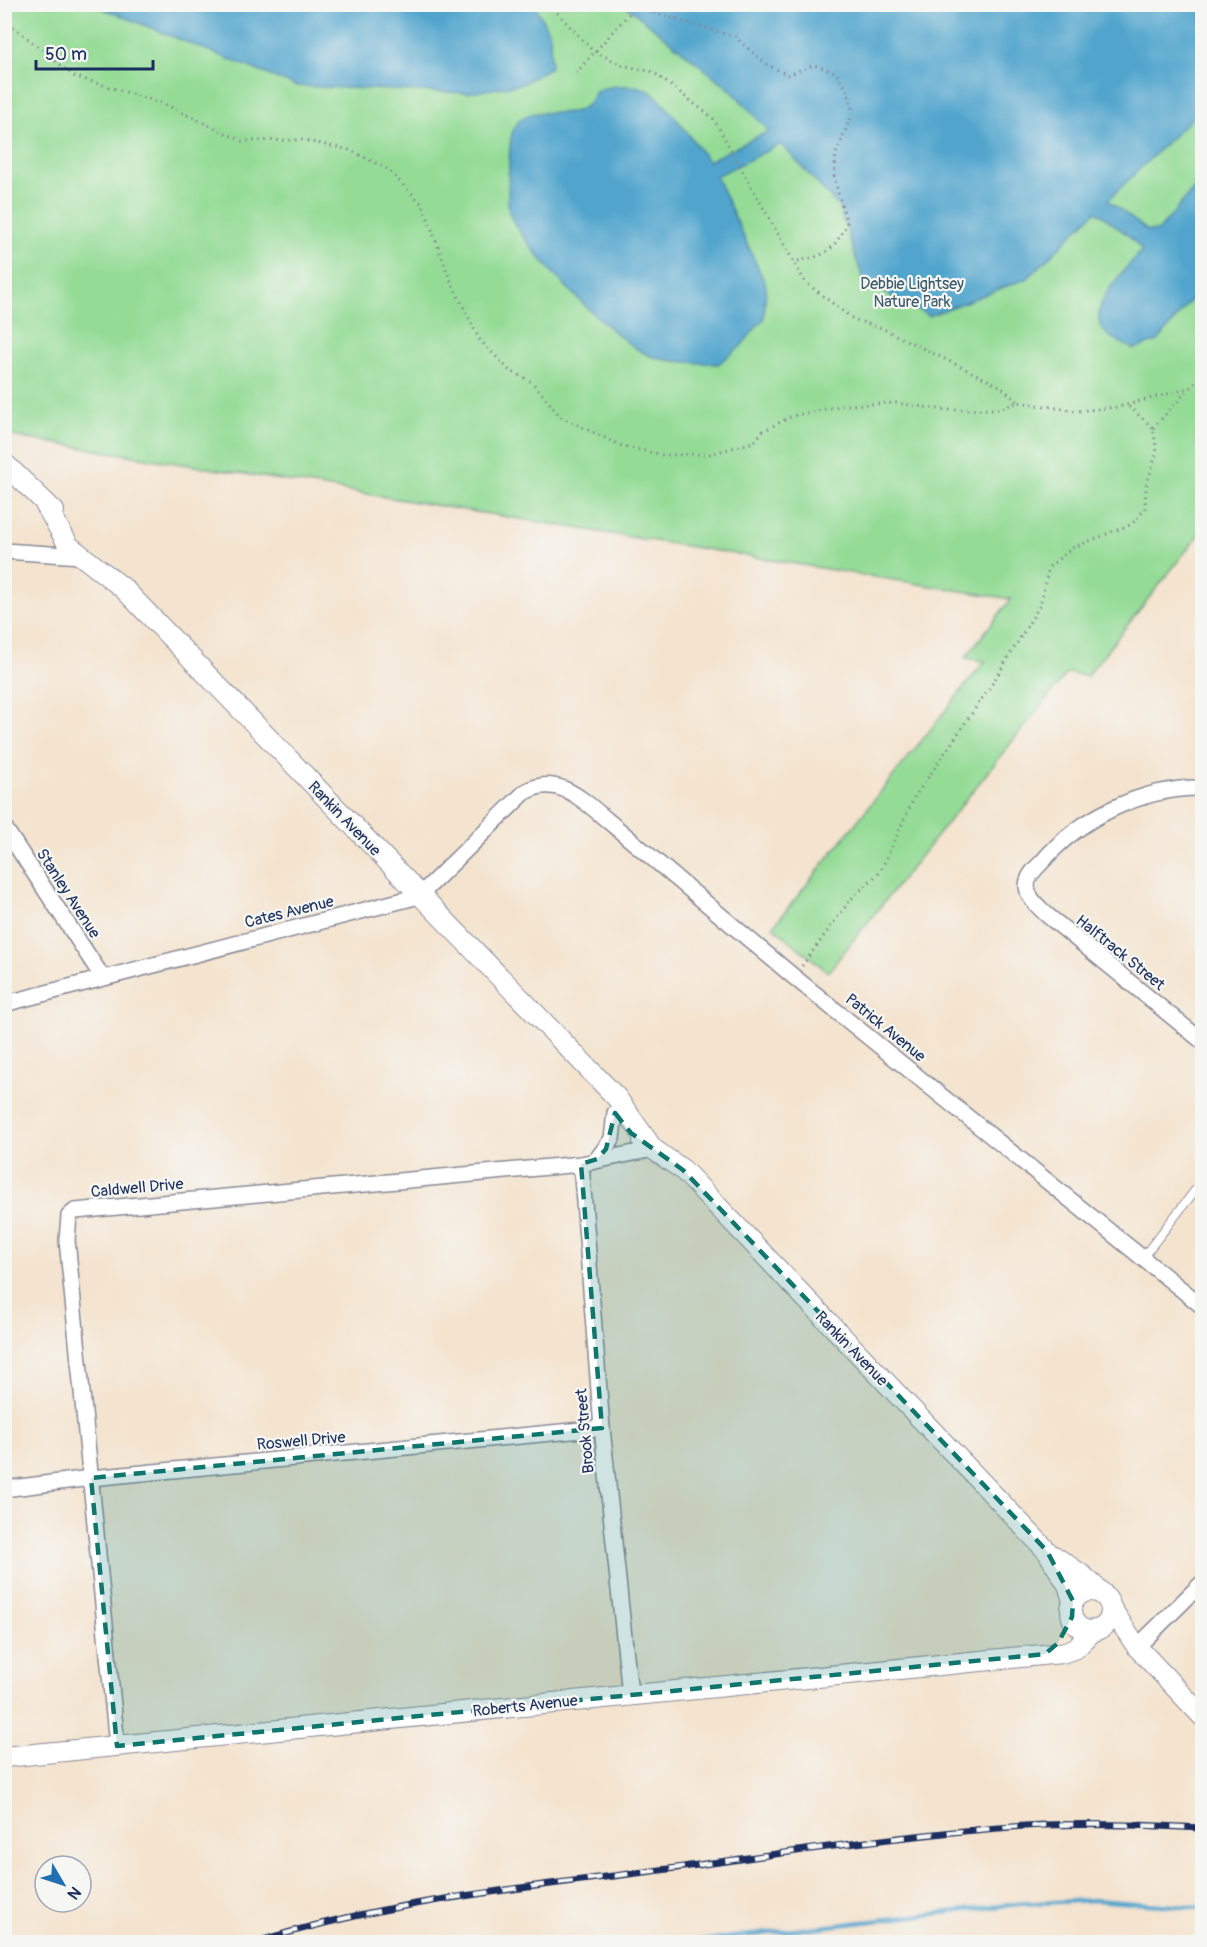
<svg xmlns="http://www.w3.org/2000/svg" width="1207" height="1947" font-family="Pangolin,sans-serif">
	<rect width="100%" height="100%" fill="#f6f6f2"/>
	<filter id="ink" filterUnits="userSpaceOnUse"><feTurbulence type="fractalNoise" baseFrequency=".0167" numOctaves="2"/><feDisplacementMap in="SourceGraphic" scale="12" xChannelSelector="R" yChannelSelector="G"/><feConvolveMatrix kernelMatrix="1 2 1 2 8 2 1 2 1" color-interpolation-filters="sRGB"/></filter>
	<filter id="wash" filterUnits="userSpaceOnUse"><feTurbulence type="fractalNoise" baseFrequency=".008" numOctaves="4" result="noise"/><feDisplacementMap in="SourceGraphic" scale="24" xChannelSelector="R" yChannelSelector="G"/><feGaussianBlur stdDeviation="1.35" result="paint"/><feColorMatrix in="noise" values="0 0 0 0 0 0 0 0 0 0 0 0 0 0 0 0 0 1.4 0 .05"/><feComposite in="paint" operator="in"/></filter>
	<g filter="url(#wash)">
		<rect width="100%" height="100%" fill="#f4e3ce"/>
		<path fill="#94dc96" stroke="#58867a" stroke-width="1.5" d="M4,5h1198v526l-115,145 -20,-3 -239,299 -55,-45 212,-266 -20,-3 46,-59 -994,-162 -12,-5z"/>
		<g fill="#51a5cd" stroke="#366a96" stroke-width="1.5">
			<path d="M94,5h441l15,30 1,32 -29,17 -54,9 -172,-7z"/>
			<path d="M625,5h577v103l-94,92 40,31h10l44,-52v107l-44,55 -24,8c-8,-4 -18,-8 -25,-13 -31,-25 17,-66 33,-86l-13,-14 -33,-25 -68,67 -99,38 -65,-34 -25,-75 -58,-63 -65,32 50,109 -2,33 -23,28 -23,18c-22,-2 -46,-1 -67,-8 -31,-9 -135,-114 -142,-145 -2,-9 0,-68 3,-77 9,-34 48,-15 67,-24 9,-3 13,-12 18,-20 15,-4 31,-6 46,-2 18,5 52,56 65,73l61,-30 -37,-40z"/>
		</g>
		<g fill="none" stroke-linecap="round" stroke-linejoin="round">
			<path stroke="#51a5cd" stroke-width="4.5" d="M692,1942l326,-38 76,-4 108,8"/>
		</g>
	</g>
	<g filter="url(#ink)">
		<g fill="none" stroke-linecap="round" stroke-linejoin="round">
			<defs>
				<path id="service" d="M1143,1257l54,-69"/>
				<g id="minor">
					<path d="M4,551l77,5"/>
					<path d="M1202,788c-58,-1 -122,29 -160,74 -6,6 -14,13 -15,23 0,13 12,22 20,30l155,126"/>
					<path d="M4,827l99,151"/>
					<path d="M4,1004l415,-108 106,-104c32,-19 58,8 82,28l187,157 408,329"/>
					<path d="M597,1159l15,-20 3,-26"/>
					<path d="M581,1164l21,264 28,266"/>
					<path d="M4,1489l87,-11 511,-50"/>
					<path d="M1137,1647l65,-64"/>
					<path d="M117,1746l-50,-506 2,-24 6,-5 506,-47 72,-15"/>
				</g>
				<g id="tertiary">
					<path d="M4,463l50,48"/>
					<path d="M45,504l24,42 54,42 494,510 36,51"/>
					<path d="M643,1142l40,28 364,381 21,34 5,16"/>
					<path d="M1054,1556l28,19 21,19"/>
					<circle cx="1091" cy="1611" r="20"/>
					<path d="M1111,1608l26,39 65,69"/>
					<path d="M4,1757l1058,-104 14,-5 18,-18"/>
				</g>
			</defs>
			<use href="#service" stroke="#888996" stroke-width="10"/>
			<use href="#minor" stroke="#888996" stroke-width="18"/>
			<use href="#tertiary" stroke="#888996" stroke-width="22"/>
			<g stroke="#888996" stroke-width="3" stroke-dasharray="1.5 4.5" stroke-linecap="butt">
				<path d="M549,4l43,46 30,15 31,7 60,46 92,164 48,37 28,9 119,58 18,16"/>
				<path d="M4,19l70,57 90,28 78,37 60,-1 48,10 37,19 36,36 26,72 30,62 30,31 23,12 29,35 61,29 41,9 47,-1 44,-12 9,-11 29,-15 52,-11 52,-2 49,7 54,-1 19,-7 59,9 41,-4 72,-19 12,-12"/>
				<path d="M676,19l5,-15"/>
				<path d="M576,73l59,-66 100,30 31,27 22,11 26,-10 21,7 12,17 6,23 -17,42 -2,24 13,45c-14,29 -21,33 -54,39"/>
				<path d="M1153,428l35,-38"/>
				<path d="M802,966l49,-67 29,-27 34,-74 80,-117 46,-76 9,-38 23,-19 60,-24 13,-15 1,-23 11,-34 -4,-24 -26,-23"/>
				<path d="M991,1937l2,5"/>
			</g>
			<use href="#service" stroke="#fff" stroke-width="8"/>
			<use href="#minor" stroke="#fff" stroke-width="15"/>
			<use href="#tertiary" stroke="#fff" stroke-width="20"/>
			<defs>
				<path id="rail" d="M257,1942c132,-42 274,-55 411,-73 118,-16 237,-35 357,-43 59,-3 119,-1 177,2"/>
			</defs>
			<use href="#rail" stroke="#1b2f5e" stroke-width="7"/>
			<use href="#rail" stroke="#f6f6f2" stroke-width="4.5" stroke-dasharray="14" stroke-linecap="butt"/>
		</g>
	</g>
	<path fill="#0f766e" fill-opacity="0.2" stroke="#0f766e" stroke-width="4.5" stroke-dasharray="12 8" stroke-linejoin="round" d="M615,1113l16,20 52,37 364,381 26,50 -1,16 -14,26 -13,11 -928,92 -26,-268 511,-50 -21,-264 16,-5 9,-10z"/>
	<g text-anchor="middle" stroke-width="4.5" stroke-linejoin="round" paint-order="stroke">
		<g font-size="16" fill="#395a6c" stroke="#f6f6f2">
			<text x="912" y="289">Debbie Lightsey<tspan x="912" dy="18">Nature Park</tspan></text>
		</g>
		<g font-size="16" fill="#1b2f5e" stroke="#f6f6f2">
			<text transform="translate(345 818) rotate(46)" y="6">Rankin Avenue</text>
			<text transform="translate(69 893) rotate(57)" y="6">Stanley Avenue</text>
			<text transform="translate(289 911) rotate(-14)" y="6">Cates Avenue</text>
			<text transform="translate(1121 952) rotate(39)" y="6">Halftrack Street</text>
			<text transform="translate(886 1027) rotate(39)" y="6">Patrick Avenue</text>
			<text transform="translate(137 1187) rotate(-5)" y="6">Caldwell Drive</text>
			<text transform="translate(852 1348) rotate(46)" y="6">Rankin Avenue</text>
			<text transform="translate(584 1431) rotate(-95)" y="6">Brook Street</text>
			<text transform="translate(301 1440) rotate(-5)" y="6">Roswell Drive</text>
			<text transform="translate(525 1705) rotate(-6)" y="6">Roberts Avenue</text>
		</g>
	</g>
	<rect width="1207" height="1947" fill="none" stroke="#f6f6f2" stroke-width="24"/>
	<g transform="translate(63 1884) rotate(129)"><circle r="28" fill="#f6f6f2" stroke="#9ea6b7" stroke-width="1.5"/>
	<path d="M0-4.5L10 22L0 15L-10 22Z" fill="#1f6fb2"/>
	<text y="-9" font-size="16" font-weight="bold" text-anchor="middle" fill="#1b2f5e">N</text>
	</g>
	<path d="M36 60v9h117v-9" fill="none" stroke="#1b2f5e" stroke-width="3"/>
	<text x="45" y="60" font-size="18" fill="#1b2f5e" stroke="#f6f6f2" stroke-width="4.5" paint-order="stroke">50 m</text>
</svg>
